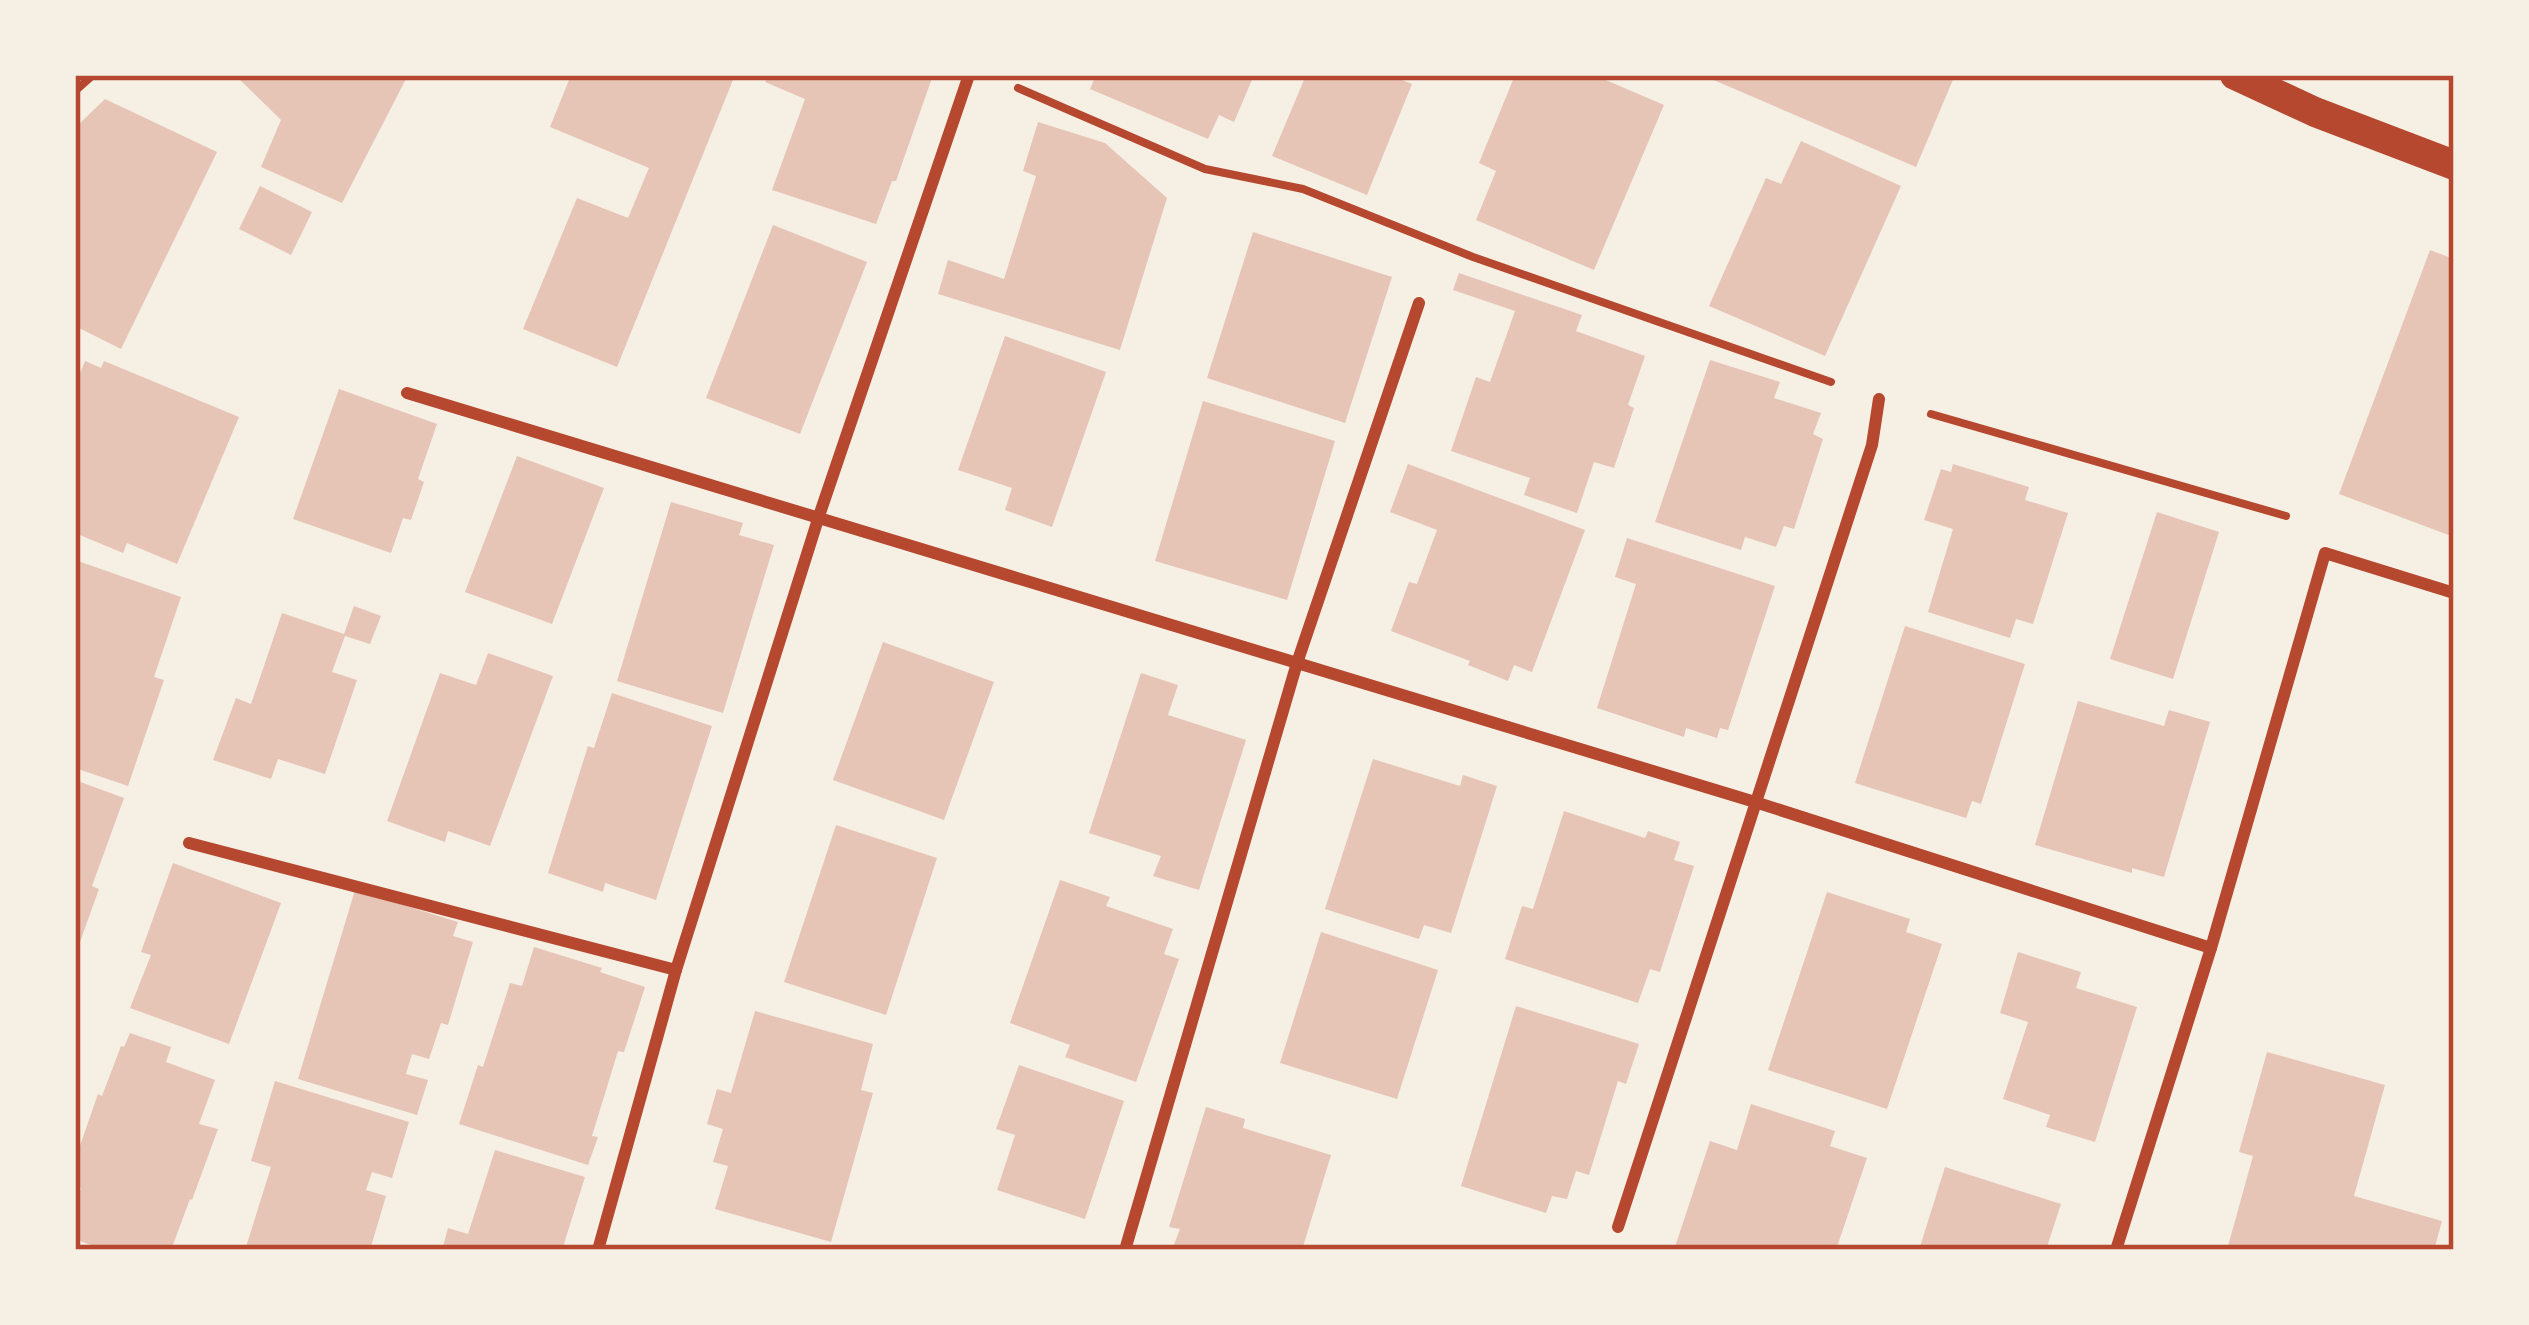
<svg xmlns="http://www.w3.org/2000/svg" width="2529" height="1325" font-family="Montserrat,sans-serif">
	<rect width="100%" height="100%" fill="#f6efe4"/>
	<g fill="#e6c5b7">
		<path d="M235,75h173l-66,128 -81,-36 20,-47z"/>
		<path d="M571,75h164l-118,292 -94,-38 54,-131 51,20 21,-50 -99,-41z"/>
		<path d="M768,75h165l-37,106h-4l-16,43 -104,-34 33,-91 -40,-17z"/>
		<path d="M1096,75h158l-20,47 -15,-7 -11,24 -118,-50z"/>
		<path d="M1306,75h84l22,9 -45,111 -95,-39z"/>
		<path d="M1515,75l19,3 2,-3h58l70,30 -70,165 -118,-50 20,-49 -17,-8z"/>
		<path d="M1702,75h253l-39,92z"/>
		<path d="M105,99l112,53 -96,197 -46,-23v-198z"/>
		<path d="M1038,122l67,21 62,55 -47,152 -182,-56 10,-34 56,19 32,-103 -13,-5z"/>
		<path d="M1801,141l100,45 -76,170 -116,-50 57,-128 15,6z"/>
		<path d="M260,186l52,26 -21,43 -52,-26z"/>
		<path d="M773,225l94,37 -67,172 -94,-36z"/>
		<path d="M1253,232l139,45 -47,146 -138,-45z"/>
		<path d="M2430,250l24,9v278l-115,-43z"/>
		<path d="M1459,273l123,42 -6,16 69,25 -17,49 6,3 -20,60 -20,-6 -17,51 -53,-18 6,-17 -79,-27 25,-74 14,5 25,-71 -62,-21z"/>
		<path d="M1005,336l101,36 -54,155 -47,-17 7,-22 -54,-18z"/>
		<path d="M1710,360l70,22 -6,16 47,15 -8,21 10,5 -29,90 -10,-3 -8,21 -31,-10 -4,13 -86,-28z"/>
		<path d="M85,361l16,7 3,-7 135,56 -62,147 -50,-21 -4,10 -48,-20v-148z"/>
		<path d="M339,389l98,35 -19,55 6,3 -13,38 -8,-2 -12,35 -98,-34z"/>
		<path d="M1203,401l132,40 -48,159 -132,-39z"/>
		<path d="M517,456l87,32 -52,136 -87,-32z"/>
		<path d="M1408,464l177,66 -53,142 -18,-7 -6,16 -40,-16 2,-4 -79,-30 18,-49 8,2 20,-54 -47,-18z"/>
		<path d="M1953,464l76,23 -4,13 43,13 -35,111 -17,-5 -6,19 -82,-26 25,-83 -29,-9 17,-51 10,3z"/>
		<path d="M671,502l72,21 -4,12 35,10 -51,168 -106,-32z"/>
		<path d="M2157,512l62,20 -46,147 -63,-20z"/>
		<path d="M1627,538l148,48 -47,144 -8,-2 -3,10 -31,-10 -2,9 -87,-29 39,-124 -21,-7z"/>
		<path d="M75,560l106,37 -27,80 10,3 -36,106 -53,-18z"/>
		<path d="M354,606l27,10 -11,28 -25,-8 -13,36 25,8 -32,94 -47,-15 -7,20 -58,-19 23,-62 15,6 31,-91 62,21z"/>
		<path d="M1905,626l120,38 -44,140 -9,-3 -6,17 -111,-35z"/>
		<path d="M883,642l111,40 -50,138 -111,-40z"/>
		<path d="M488,653l65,23 -63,170 -42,-15 -3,11 -58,-21 53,-148 36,12z"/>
		<path d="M1141,673l37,12 -10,30 78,25 -47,150 -46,-14 8,-20 -72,-23z"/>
		<path d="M612,693l100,33 -56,174 -51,-17 -2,9 -55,-19 40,-127 6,2z"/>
		<path d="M2078,701l86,25 5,-16 41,12 -46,155 -32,-9v5l-97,-28z"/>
		<path d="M1373,759l87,27 3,-11 34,11 -46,147 -27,-8 -5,14 -94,-30z"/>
		<path d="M75,780l49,18 -32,88 7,3 -23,64z"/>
		<path d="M1564,811l81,27 3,-7 32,11 -6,18 20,6 -34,106 -10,-3 -12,34 -133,-44 17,-53 11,3z"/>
		<path d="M836,825l101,33 -51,157 -102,-33z"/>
		<path d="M173,863l108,40 -52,141 -99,-36 21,-53 -10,-3z"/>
		<path d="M1060,880l50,17 -4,9 67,23 -9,25 15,5 -43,123 -71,-25 5,-12 -60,-22z"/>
		<path d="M355,890l103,32 -5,14 20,6 -25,83 -7,-2 -12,36 -17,-5 -6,20 22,6 -11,35 -119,-36z"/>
		<path d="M1827,892l83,27 -4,13 36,12 -55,165 -119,-39z"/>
		<path d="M1321,932l117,38 -41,129 -117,-36z"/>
		<path d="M534,947l68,21 -2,4 45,15 -21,65 -6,-1 -26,85 6,1 -10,28 -129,-41 19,-59 5,2 27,-84 12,3z"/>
		<path d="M2018,952l63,20 -5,16 61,19 -42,135 -49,-15 4,-12 -47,-16 25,-77 -28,-9z"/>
		<path d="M1516,1006l123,38 -13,40 -8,-3 -29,94 -13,-4 -9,28 -15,-3 -6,17 -85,-27z"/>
		<path d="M755,1011l118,33 -12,46 12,3 -42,149 -116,-33 13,-43 -15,-4 10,-33 -16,-5 10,-35 14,4z"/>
		<path d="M130,1033l41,14 -5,15 49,18 -16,44 19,5 -26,71 -2,-1 -19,51h-67l-29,-11v-36l6,-15 -6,-2v-26l23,-66 4,2 19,-50 3,1z"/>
		<path d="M2267,1052l118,33 -31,111 88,25 -8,29h-192l-14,-4 25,-90 -14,-4z"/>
		<path d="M1019,1065l105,36 -39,118 -88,-29 18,-55 -19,-6z"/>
		<path d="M275,1081l134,41 -17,56 -20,-6 -6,18 20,6 -16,54 -7,-2 -1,2h-117l26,-83 -20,-6z"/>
		<path d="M1751,1104l84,27 -5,15 37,12 -31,92h-162l36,-109 27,9z"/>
		<path d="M1206,1107l39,12 -2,9 88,27 -29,95h-130l8,-21 -11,-2z"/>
		<path d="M495,1150l90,27 -23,73h-120l6,-22 20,6z"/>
		<path d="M1945,1167l116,37 -15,46h-127z"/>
	</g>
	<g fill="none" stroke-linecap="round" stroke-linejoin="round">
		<g stroke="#b5482f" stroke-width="8">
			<path d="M1018,88l187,81 98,20 170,68 358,125"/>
			<path d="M75,91l18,-16"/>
			<path d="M1931,414l355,102"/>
		</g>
		<g stroke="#b5482f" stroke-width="12">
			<path d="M407,393l1348,409 456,146"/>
			<path d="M189,843l487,127"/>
			<path d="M1618,1227l254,-782 7,-46"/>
			<path d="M598,1250l78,-280 143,-454 150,-441"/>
			<path d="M1125,1250l172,-587 122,-360"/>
			<path d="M2116,1250l95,-302 114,-395 129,40"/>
		</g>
		<path stroke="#b5482f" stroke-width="30" d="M2235,75l80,37 139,53"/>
	</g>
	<rect width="2529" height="1325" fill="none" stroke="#f6efe4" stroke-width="156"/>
	<rect x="78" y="78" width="2373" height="1169" fill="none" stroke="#b5482f" stroke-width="4.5"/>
</svg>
